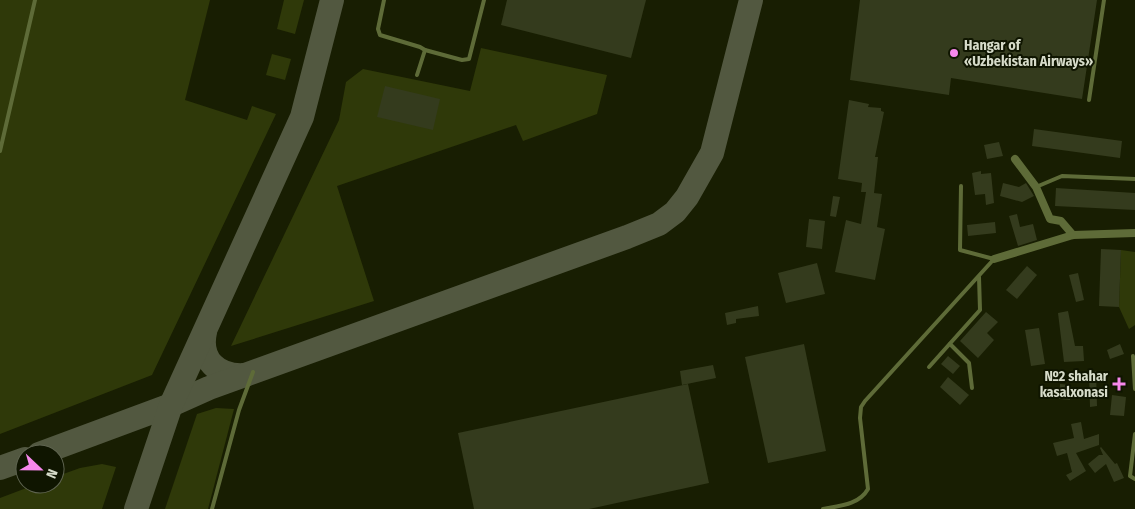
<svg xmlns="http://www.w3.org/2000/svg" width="1135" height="509" font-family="'Fira Sans Condensed',sans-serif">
	<rect width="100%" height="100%" fill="#181e02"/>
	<g fill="#2f3909">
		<path d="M0,0h210l-25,100 62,20 5,-14 24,8 -124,261 -152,59z"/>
		<path d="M284,0h20l-9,34 -18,-5z"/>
		<path d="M481,48l126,27 -10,39 -74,27 -7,-16 -179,61 37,115 -143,45 108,-226 7,-38 17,-13 107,22z"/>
		<path d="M272,54l19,5 -6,21 -19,-5z"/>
		<path d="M1121,250l14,2v73l-6,4 -10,-22z"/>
		<path d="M216,408l18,1 -26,100h-43l32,-95z"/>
		<path d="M102,464l14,3 -14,42h-102v-11l37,-14h18v-7l25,-9z"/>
	</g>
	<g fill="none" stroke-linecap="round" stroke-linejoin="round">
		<g stroke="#525840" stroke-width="24">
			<path d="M205,332c-6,28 13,45 40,43"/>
			<path d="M39,454l132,-49 38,-17 418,-151 32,-13 16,-12 12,-15 25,-44 39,-153"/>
			<path d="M0,468l25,-9"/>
			<path d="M136,509l35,-104 131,-288 30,-117"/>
		</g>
	</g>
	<g fill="#343b1d">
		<path d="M507,0h139l-15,58 -130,-33z"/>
		<path d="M860,0h237l-15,99 -131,-21 -2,17 -99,-15z"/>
		<path d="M385,86l55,13 -7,31 -56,-13z"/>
		<path d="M849,100l20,4 -1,3 13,1v3l3,1 -9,45h3l-4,36 8,1 -5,33 8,2 -10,51 -40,-8 11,-52 15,4 5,-32h-5l1,-9 -24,-4z"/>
		<path d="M1034,129l88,12 -2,17 -88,-12z"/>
		<path d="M999,142l4,14 -16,3 -3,-14z"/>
		<path d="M981,171v3l10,-1 3,30 -8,2 -1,-11 -10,1 -3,-22z"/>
		<path d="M1003,183l16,4 7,-4 8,13 -12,6 -22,-6z"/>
		<path d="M1056,188l79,5v17l-80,-4z"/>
		<path d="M833,196l7,1 -4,20 -6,-1z"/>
		<path d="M1017,214l3,13 13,-3 4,16 -19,6 -9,-30z"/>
		<path d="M809,219l16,2 -3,28 -16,-2z"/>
		<path d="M995,222l1,11 -28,3 -1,-11z"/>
		<path d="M1101,249l20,1 -2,57 -20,-1z"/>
		<path d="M817,263l8,31 -39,9 -8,-30z"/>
		<path d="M1027,266l10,9 -20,24 -11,-9z"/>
		<path d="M1078,273l6,27 -8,2 -7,-27z"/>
		<path d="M758,306l1,10 -23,3v4l-9,2 -2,-12z"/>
		<path d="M1068,311l7,35h8l1,15 -20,1 -6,-49z"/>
		<path d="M986,312l12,10 -11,11 7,7 -16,18 -18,-17z"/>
		<path d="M1039,328l6,36 -14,2 -6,-36z"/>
		<path d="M804,344l22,107 -58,12 -23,-106z"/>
		<path d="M1120,344l4,10 -14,5 -3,-9z"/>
		<path d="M948,356l12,10 -7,8 -12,-10z"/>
		<path d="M713,365l3,13 -34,7 -2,-14z"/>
		<path d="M1089,371h7l1,35 -7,1z"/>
		<path d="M948,377l21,18 -9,10 -20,-18z"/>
		<path d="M688,384l21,99 -120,26h-115l-16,-76z"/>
		<path d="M1060,384l11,1 -1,15 -11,-1z"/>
		<path d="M1112,395l14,2 -2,19 -14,-1z"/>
		<path d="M1081,422l3,17 15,-5v11l-23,8 10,18 -16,10 -4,-6 6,-3 -5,-19 -10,3 -4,-13 21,-5 -3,-14z"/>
		<path d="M1101,447l14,17 2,-1 7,15 -10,4 -8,-18 -11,9 -7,-9 11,-9h4l-3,-7z"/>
	</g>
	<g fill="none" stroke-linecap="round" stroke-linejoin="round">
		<g stroke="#5e6b38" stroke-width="4">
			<path d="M384,0l-6,29 2,6 40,12 5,3"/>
			<path d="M417,75l8,-25 37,10 7,-1 15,-59"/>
			<path d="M1089,100l15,-100"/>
			<path d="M0,151l35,-151"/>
			<path d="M1036,187l26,-11 73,3"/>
			<path d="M950,344l19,19 3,25"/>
			<path d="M1133,356l2,33"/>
			<path d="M929,367l51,-57 -1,-33"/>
			<path d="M1135,434l-5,42 5,3"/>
			<path d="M212,509l27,-99 14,-38"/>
			<path d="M823,509c16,-3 36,-4 45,-20l-8,-71 1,-11 4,-6 129,-142 -34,-9 1,-64"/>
		</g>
		<g stroke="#5e6b38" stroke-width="8">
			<path d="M1015,159l21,28 14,32 11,2 12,14"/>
			<path d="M994,259l79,-24 62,-2"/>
		</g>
	</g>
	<g fill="#f788ec" stroke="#0f1500" stroke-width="2">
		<circle cx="954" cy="53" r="5"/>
		<path d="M1116.5 376.5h5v5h5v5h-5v5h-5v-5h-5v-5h5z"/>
	</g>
	<g text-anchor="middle" stroke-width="4" stroke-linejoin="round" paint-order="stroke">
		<g font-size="14" font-weight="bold" fill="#d6dbc9" stroke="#0f1500" text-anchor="start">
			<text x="964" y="50">Hangar of<tspan x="964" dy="16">«Uzbekistan Airways»</tspan></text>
			<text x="1108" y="381" text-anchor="end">№2 shahar<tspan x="1108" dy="16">kasalxonasi</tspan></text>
		</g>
	</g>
	<g transform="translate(40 469) rotate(112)"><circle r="24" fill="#0f1500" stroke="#5f6450"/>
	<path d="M0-4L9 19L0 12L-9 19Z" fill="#f788ec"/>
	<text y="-8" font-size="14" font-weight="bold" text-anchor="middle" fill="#d6dbc9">N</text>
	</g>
</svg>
